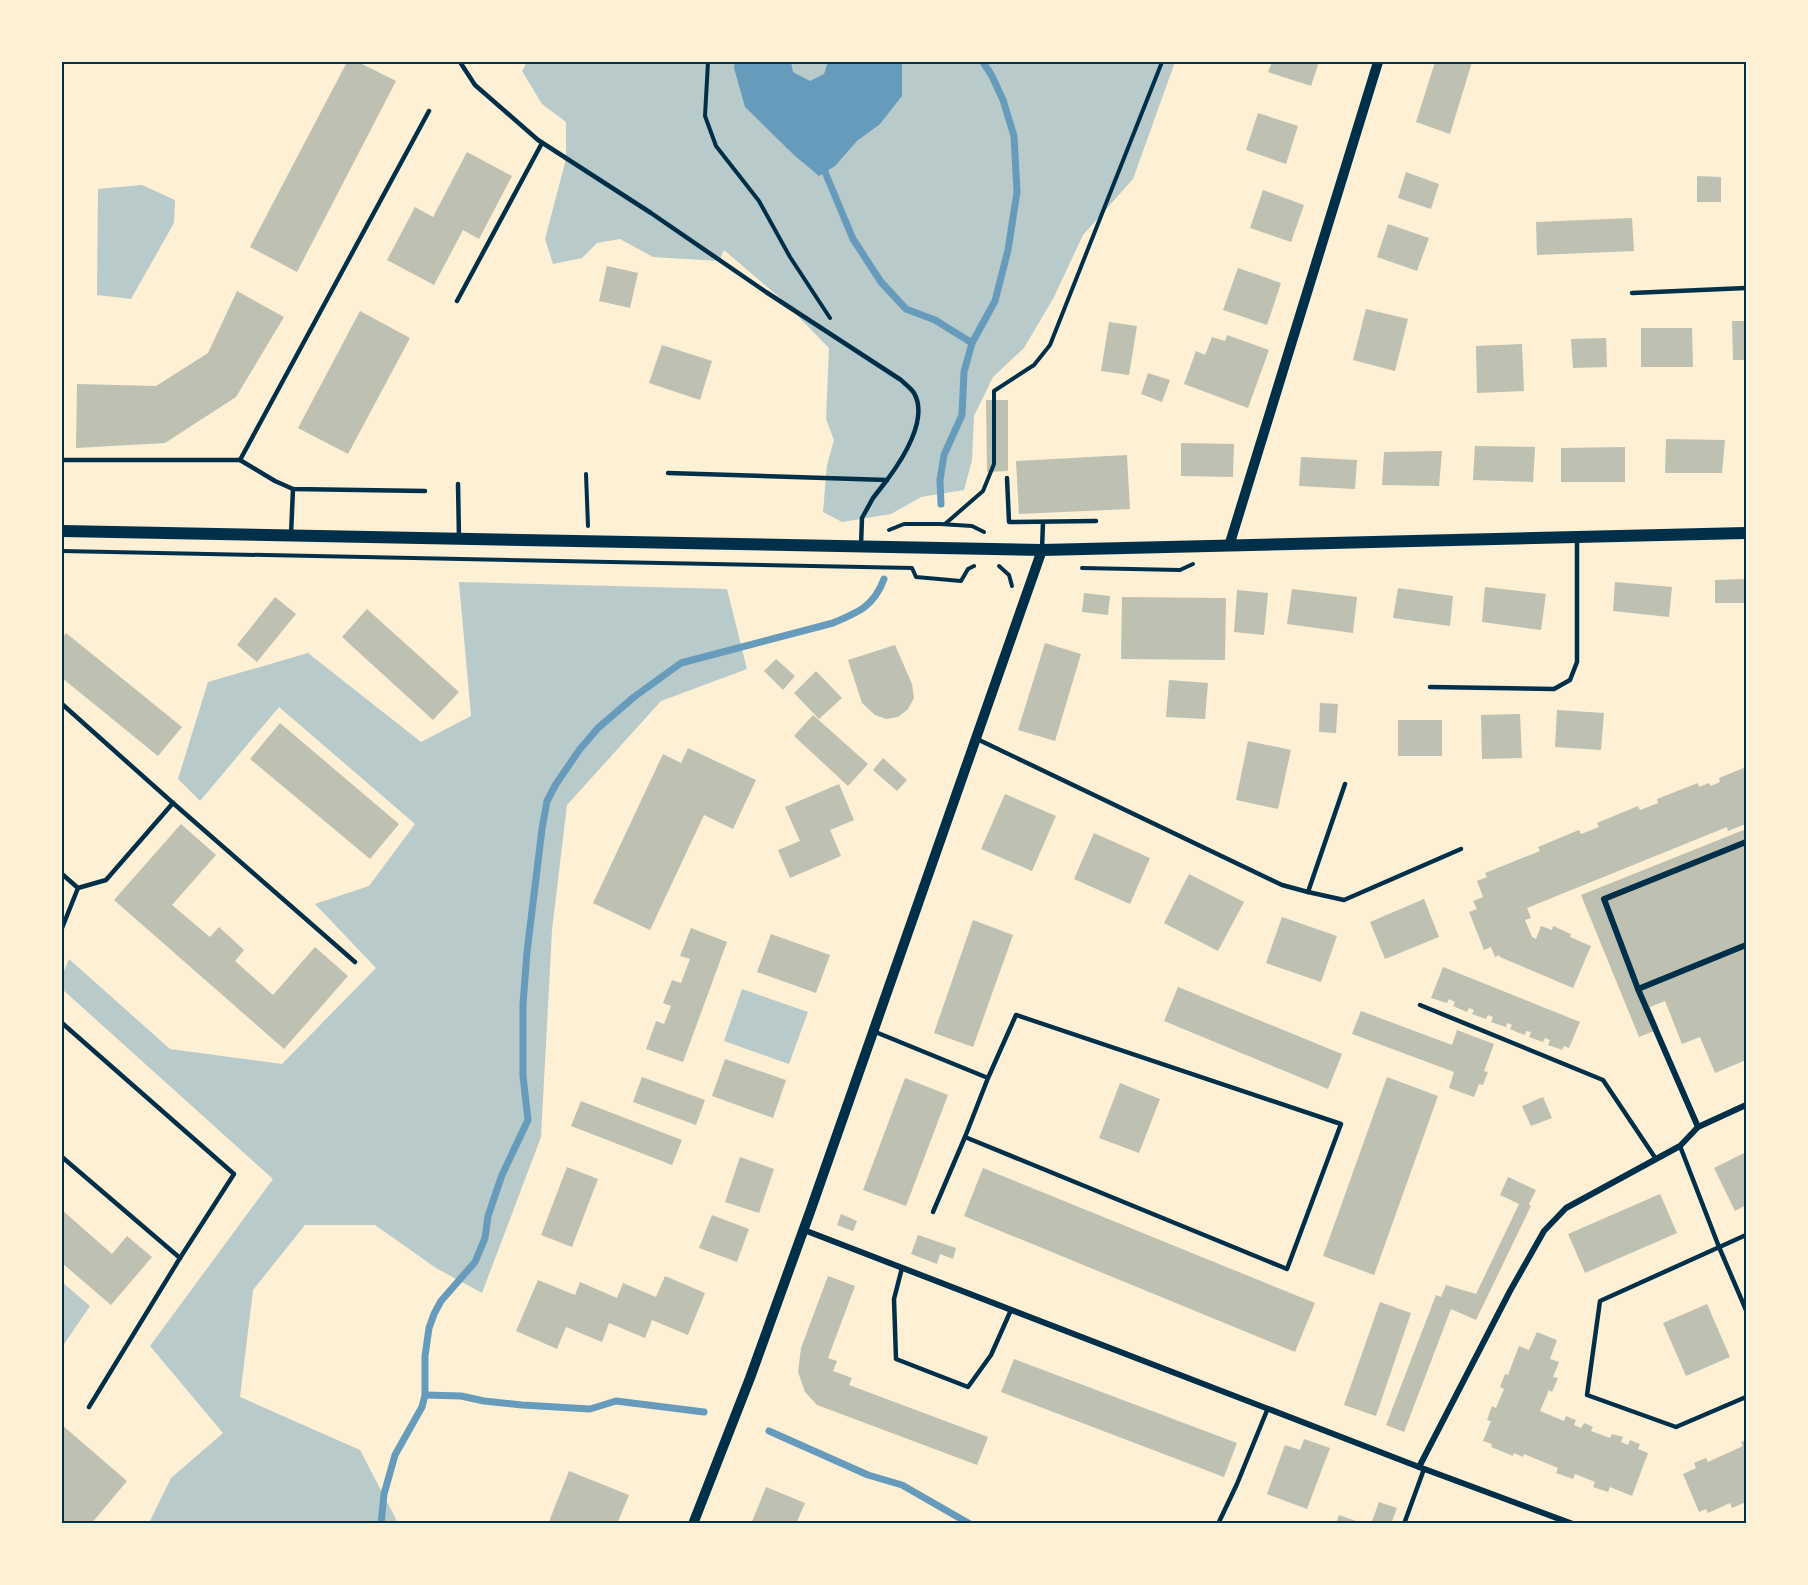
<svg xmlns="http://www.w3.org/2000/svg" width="1808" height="1585" font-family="'DM Sans',sans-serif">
	<rect width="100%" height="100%" fill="#fdf0d5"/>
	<g fill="#b9caca">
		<path d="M527,62h648l-42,117 -50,56 -29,62 -30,51 -31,29 -19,39 -2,44 -8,30 -43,7 -30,17 -49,8 -19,-10 4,-47 7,-25 -8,-21 3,-71 -50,-51 -55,-47 -5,11 -66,-4 -33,-18 -23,4 -15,15 -29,6 -8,-25 21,-80v-37l-24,-18 -20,-33z"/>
		<path d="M142,185l33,15 -1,23 -43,76 -34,-4 1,-106z"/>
		<path d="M459,582l268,7 20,80 -86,32 -94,104 -15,125 -11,207 -59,156 -46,-25 -61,-43h-70l-52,65 -13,107 120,53 38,73h-249l22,-45 52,-45 -73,-87 123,-167 -211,-190v-13l7,-17 101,90 112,15 94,-96 -61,-64 54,-18 46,-62 -136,-117 -79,94 -22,-22 30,-97 100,-29 113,89 50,-26z"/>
		<path d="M742,989l66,23 -19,52 -65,-23z"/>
		<path d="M62,1282l28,24 -28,41z"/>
	</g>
	<path fill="#669bbc" d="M735,62h56l2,10 17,9 14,-7 4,-12h74v34l-22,28 -23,17 -22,25 -16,10 -25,-21 -49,-48 -11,-39z"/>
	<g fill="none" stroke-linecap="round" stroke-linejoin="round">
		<g stroke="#669bbc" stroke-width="7">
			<path d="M825,172l28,67 28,43 25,27 29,11 37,23"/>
			<path d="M941,504l-1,-24 4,-25 18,-40 2,-43 8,-29 23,-42 13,-51 9,-58 -3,-56 -11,-36 -11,-24 -9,-14"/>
			<path d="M425,1395l36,1 23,5 38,4 68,4 26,-8 88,11"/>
			<path d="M769,1431l99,44 34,10 68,39"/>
			<path d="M381,1524l3,-30 11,-39 27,-48 3,-12v-39l4,-28 5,-14 7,-13 34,-39 10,-24 3,-22 14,-41 26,-55 -5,-44v-72l4,-52 15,-123 5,-28 9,-17 24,-35 18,-21 36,-31 47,-34 152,-40c26,-11 41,-17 51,-44"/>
		</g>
	</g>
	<g fill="#bec0b2">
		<path d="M347,62h11l38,19 -99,191 -47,-25z"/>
		<path d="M1272,62h47l-8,24 -43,-14z"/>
		<path d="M1435,62h37l-22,72 -34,-12z"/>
		<path d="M1258,113l40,13 -12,38 -40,-14z"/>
		<path d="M467,152l45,24 -33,63 -16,-9 -29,55 -47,-25 28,-53 18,10z"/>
		<path d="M1406,172l33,12 -8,25 -33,-11z"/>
		<path d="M1697,176l24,1v25h-24z"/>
		<path d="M1263,190l41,15 -13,37 -41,-14z"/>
		<path d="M1632,218l2,33 -97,4 -1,-33z"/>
		<path d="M1388,224l41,14 -12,33 -40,-14z"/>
		<path d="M607,266l31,7 -8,35 -31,-7z"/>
		<path d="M1238,268l43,15 -14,42 -44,-15z"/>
		<path d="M237,291l47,26 -48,80 -71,46 -89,5 1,-64 79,2 52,-33z"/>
		<path d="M1366,309l42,10 -13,52 -42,-11z"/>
		<path d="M360,311l50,27 -62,116 -50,-26z"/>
		<path d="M1732,321h14v39h-13z"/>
		<path d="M1109,322l28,4 -8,49 -28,-4z"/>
		<path d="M1641,328h51l1,39h-52z"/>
		<path d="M1227,335l42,15 -21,58 -64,-24 12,-33 9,4 7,-18 13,4z"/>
		<path d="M1606,338l1,29 -34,1 -2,-29z"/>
		<path d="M1522,344l2,47 -47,2 -1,-47z"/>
		<path d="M662,345l50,16 -12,39 -51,-17z"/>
		<path d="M1148,373l22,7 -8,22 -21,-8z"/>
		<path d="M986,400h22v71l-21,1z"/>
		<path d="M1666,439l59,1 -3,33h-57z"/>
		<path d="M1181,443l53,1 -1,33 -52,-1z"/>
		<path d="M1475,446l60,1 -2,35 -60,-2z"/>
		<path d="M1625,447v35h-64v-34z"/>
		<path d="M1442,451l-3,35 -57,-1 2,-33z"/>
		<path d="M1127,455l3,54 -111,5 -3,-53z"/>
		<path d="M1301,457l56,3 -2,29 -56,-3z"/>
		<path d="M1746,579v24h-31v-23z"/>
		<path d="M1615,582l57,5 -3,30 -56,-6z"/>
		<path d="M1485,587l61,7 -5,36 -59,-8z"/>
		<path d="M1398,588l55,8 -3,30 -57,-8z"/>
		<path d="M1292,589l65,8 -4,36 -66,-9z"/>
		<path d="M1237,590l31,3 -4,42 -30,-3z"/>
		<path d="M1084,593l26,3 -2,19 -26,-3z"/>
		<path d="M275,597l21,17 -39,48 -20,-17z"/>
		<path d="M1122,597l104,1 -1,62 -104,-1z"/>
		<path d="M367,609l92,83 -26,28 -91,-83z"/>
		<path d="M66,633l116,94 -24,29 -96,-78v-39z"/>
		<path d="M1045,643l36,11 -26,87 -37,-11z"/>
		<path d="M895,645l17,39 2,14 -6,11 -10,8 -12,2 -11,-4 -13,-12 -14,-43z"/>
		<path d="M776,659l19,17 -12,14 -19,-19z"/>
		<path d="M816,671l26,27 -23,21 -25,-26z"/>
		<path d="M1169,680l39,3 -3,36 -39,-2z"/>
		<path d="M1320,703l18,1 -2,29 -17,-1z"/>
		<path d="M1557,710l47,3 -3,37 -46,-3z"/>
		<path d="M1520,714l2,44 -40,1 -1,-44z"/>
		<path d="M813,715l55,49 -20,22 -54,-50z"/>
		<rect x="1398" y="720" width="44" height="36"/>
		<path d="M280,723l119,101 -29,35 -120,-100z"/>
		<path d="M1248,741l43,9 -13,59 -42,-9z"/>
		<path d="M688,748l68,32 -23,49 -29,-14 -54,115 -57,-27 70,-149 18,9z"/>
		<path d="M883,758l24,22 -10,11 -24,-21z"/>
		<path d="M1746,767v57l-18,7 -1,-4 -200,81 4,10 -6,2 7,17 4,2 5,-13 11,4 1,-4 18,8 -1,3 21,9 -18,42 -73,-31 -1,-2 -4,2 -4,-10 -7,3 -15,-38 8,-3 -4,-8 10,-4 -6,-16 10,-4 -2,-4 55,-22 -2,-4 41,-17 2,4 18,-7 -2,-4 41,-17 2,4 18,-7 -1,-4 41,-16 1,4 10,-4 2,3 9,-4 -1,-4z"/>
		<path d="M839,784l15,36 -24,10 11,26 -51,22 -12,-28 22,-9 -15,-34z"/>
		<path d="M1005,794l51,22 -24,55 -51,-22z"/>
		<path d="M181,824l35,31 -44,50 38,32 9,-10 25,23 -9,11 38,34 42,-48 33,29 -64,73 -170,-149z"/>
		<path d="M1746,829v231l-31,13 -15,-36 -18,7 -17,-43 -15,6 9,22 -20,8 -58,-142z"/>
		<path d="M1094,833l56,25 -20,46 -56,-25z"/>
		<path d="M1189,874l55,28 -26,49 -54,-28z"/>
		<path d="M1424,899l15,38 -54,22 -15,-37z"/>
		<path d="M1282,917l55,19 -16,46 -55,-19z"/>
		<path d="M973,920l40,15 -40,112 -39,-14z"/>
		<path d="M691,928l36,14 -44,120 -37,-13 10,-28 8,3 7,-18 -8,-3 9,-23 9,3 9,-24 -10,-3z"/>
		<path d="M771,934l59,21 -14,38 -59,-21z"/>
		<path d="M1443,967l137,55 -11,26 -5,-2 -2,4 -5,-2 -9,-3 2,-5 -5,-2 -2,4 -14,-5 2,-5 -5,-1 -1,4 -6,-2 -9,-4 2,-4 -5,-2 -1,4 -15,-5 2,-5 -5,-2 -2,4 -14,-5 2,-4 -5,-2 -2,4 -14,-6 2,-4 -6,-3 -2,4 -16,-5z"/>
		<path d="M1178,987l164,67 -14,35 -164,-68z"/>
		<path d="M1361,1011l91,34 5,-15 37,14 -10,27 4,1 -5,13 -4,-1 -5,13 -25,-9 5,-16 -102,-38z"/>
		<path d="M725,1059l61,21 -13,38 -61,-22z"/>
		<path d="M642,1077l63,23 -9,25 -63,-23z"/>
		<path d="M1387,1077l51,19 -64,179 -51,-19z"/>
		<path d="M905,1078l43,17 -42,111 -43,-16z"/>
		<path d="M1120,1083l40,16 -21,54 -40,-15z"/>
		<path d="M1543,1097l9,21 -21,8 -9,-20z"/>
		<path d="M581,1101l101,39 -10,25 -101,-39z"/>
		<path d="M1746,1152v53l-11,6 -21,-43z"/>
		<path d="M740,1157l34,12 -15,44 -34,-11z"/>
		<path d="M567,1167l31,12 -26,68 -31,-12z"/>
		<path d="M983,1168l332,135 -20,49 -331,-136z"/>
		<path d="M1508,1177l28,13 -7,14 2,2 -55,114 -25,-11 -47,123 -18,-7 50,-130 5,2 5,-12 30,9 43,-90 -19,-9z"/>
		<path d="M1660,1194l17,39 -92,40 -17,-39z"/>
		<path d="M62,1210l50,44 15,-18 25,21 -41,48 -49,-42z"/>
		<path d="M841,1214l16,7 -4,10 -16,-6z"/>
		<path d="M712,1215l37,14 -12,33 -38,-14z"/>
		<path d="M918,1235l38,13 -3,11 -13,-5 -3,10 -26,-10z"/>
		<path d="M665,1276l40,17 -17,42 -36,-15 -7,18 -36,-15 -7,19 -36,-15 -9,22 -41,-18 22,-51 37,15 5,-13 37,16 6,-15 33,14z"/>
		<path d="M828,1276l27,10 -27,72 9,3 -4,10 19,7 -3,7 139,52 -11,28 -160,-60 -12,-13 -7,-20 3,-24z"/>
		<path d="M1380,1302l31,11 -35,103 -32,-11z"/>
		<path d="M1707,1304l23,53 -44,19 -23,-53z"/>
		<path d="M1537,1332l20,8 -7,19 9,3 -6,15 5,1 -6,14 -3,-2 -9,21 24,10 2,-5 10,4 -2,5 7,3 3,-5 9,4 -2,4 19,7 2,-4 11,3 -2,5 7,3 2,-5 10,4 -2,5 10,4 -16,43 -22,-9 -2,5 -15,-5 2,-5 -20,-8 -2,5 -17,-6 2,-5 -34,-14 -1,3 -9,-4 -1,3 -22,-9 1,-3 -9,-3 8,-20 -4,-1 5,-14 4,2 8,-19 -4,-2 5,-13 3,1 11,-29 10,4z"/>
		<path d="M1014,1359l223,84 -13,34 -223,-85z"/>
		<path d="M62,1425l65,56 -36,43h-29z"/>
		<path d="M1304,1439l26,9 -23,61 -40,-15 18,-49 15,5z"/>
		<path d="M1746,1440v62l-14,6 -2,-5 -22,10 -2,-4 -7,3 -16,-38 13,-6 -2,-5 12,-5 2,4 35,-16 -2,-4z"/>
		<path d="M569,1471l60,24 -12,29h-69z"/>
		<path d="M766,1487l39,16 -9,21h-45z"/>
		<path d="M1379,1502l18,6 -6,16h-20z"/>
		<path d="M1339,1515l23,8v1h-26z"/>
	</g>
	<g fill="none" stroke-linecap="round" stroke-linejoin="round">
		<g stroke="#003049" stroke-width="4">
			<path d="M708,62l-3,54 11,30 43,55 31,56 40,61"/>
			<path d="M586,474l2,52"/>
			<path d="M945,524l38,-33 11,-27v-73l40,-26 16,-20 112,-283"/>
			<path d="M889,530l15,-6h36l32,2 12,6"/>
			<path d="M62,551l850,17 4,9 45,4 7,-12 6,-3"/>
			<path d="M999,566l10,9 3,11"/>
			<path d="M1082,568l98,2 13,-6"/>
		</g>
		<g stroke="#003049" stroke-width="4.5">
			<path d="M460,62l15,23 63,55 113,73 115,79 135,88c4,4 10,8 13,13 15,26 -12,67 -27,87"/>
			<path d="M1632,293l114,-5"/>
			<path d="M457,301l85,-158"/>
			<path d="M62,460h178l35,21 18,8 132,2"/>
			<path d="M240,460l189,-349"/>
			<path d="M668,473l219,7 -14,18 -11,20 -1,27"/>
			<path d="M1007,478l2,44 87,-1"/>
			<path d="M458,484l1,54"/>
			<path d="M291,535l2,-46"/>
			<path d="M1042,549l1,-27"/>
			<path d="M1430,687l124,2 16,-9 7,-18v-124"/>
			<path d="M62,704l111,99 -67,77 -28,8 -16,-14"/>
			<path d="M977,739l305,146 26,7 37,-108"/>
			<path d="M173,803l182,159"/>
			<path d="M1308,892l36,8 117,-51"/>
			<path d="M62,928l16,-40"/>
			<path d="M1420,1005l183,75 53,79"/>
			<path d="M62,1023l172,151 -54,84 -118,-101"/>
			<path d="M873,1031l115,47 -23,59 322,132 54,-145 -325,-109 -28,63"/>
			<path d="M1680,1146l39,101 27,63"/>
			<path d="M933,1212l32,-75"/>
			<path d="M1746,1235l-146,66 -13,94 89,32 70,-30"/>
			<path d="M902,1268l-8,31 2,60 72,28 23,-32 20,-45"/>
			<path d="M89,1407l91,-149"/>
			<path d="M1218,1524l19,-40 31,-76"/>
			<path d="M1404,1524l20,-55"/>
		</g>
		<g stroke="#003049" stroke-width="6">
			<path d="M1638,989l108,-44"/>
			<path d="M1698,1127l-60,-138 -34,-90 142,-57"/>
			<path d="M804,1230l615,237 154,57"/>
			<path d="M1419,1467l91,-176 34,-60 22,-23 114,-62 18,-19 48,-22"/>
		</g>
		<g stroke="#003049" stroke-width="10">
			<path d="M1229,546l149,-484"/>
			<path d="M693,1524l57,-146 61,-169 231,-659"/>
		</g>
		<path stroke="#003049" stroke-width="12" d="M62,531l980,19 704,-17"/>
	</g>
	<rect width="1808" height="1585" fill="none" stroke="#fdf0d5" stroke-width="126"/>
	<rect x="63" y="63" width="1682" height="1459" fill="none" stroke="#003049" stroke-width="2"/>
</svg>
